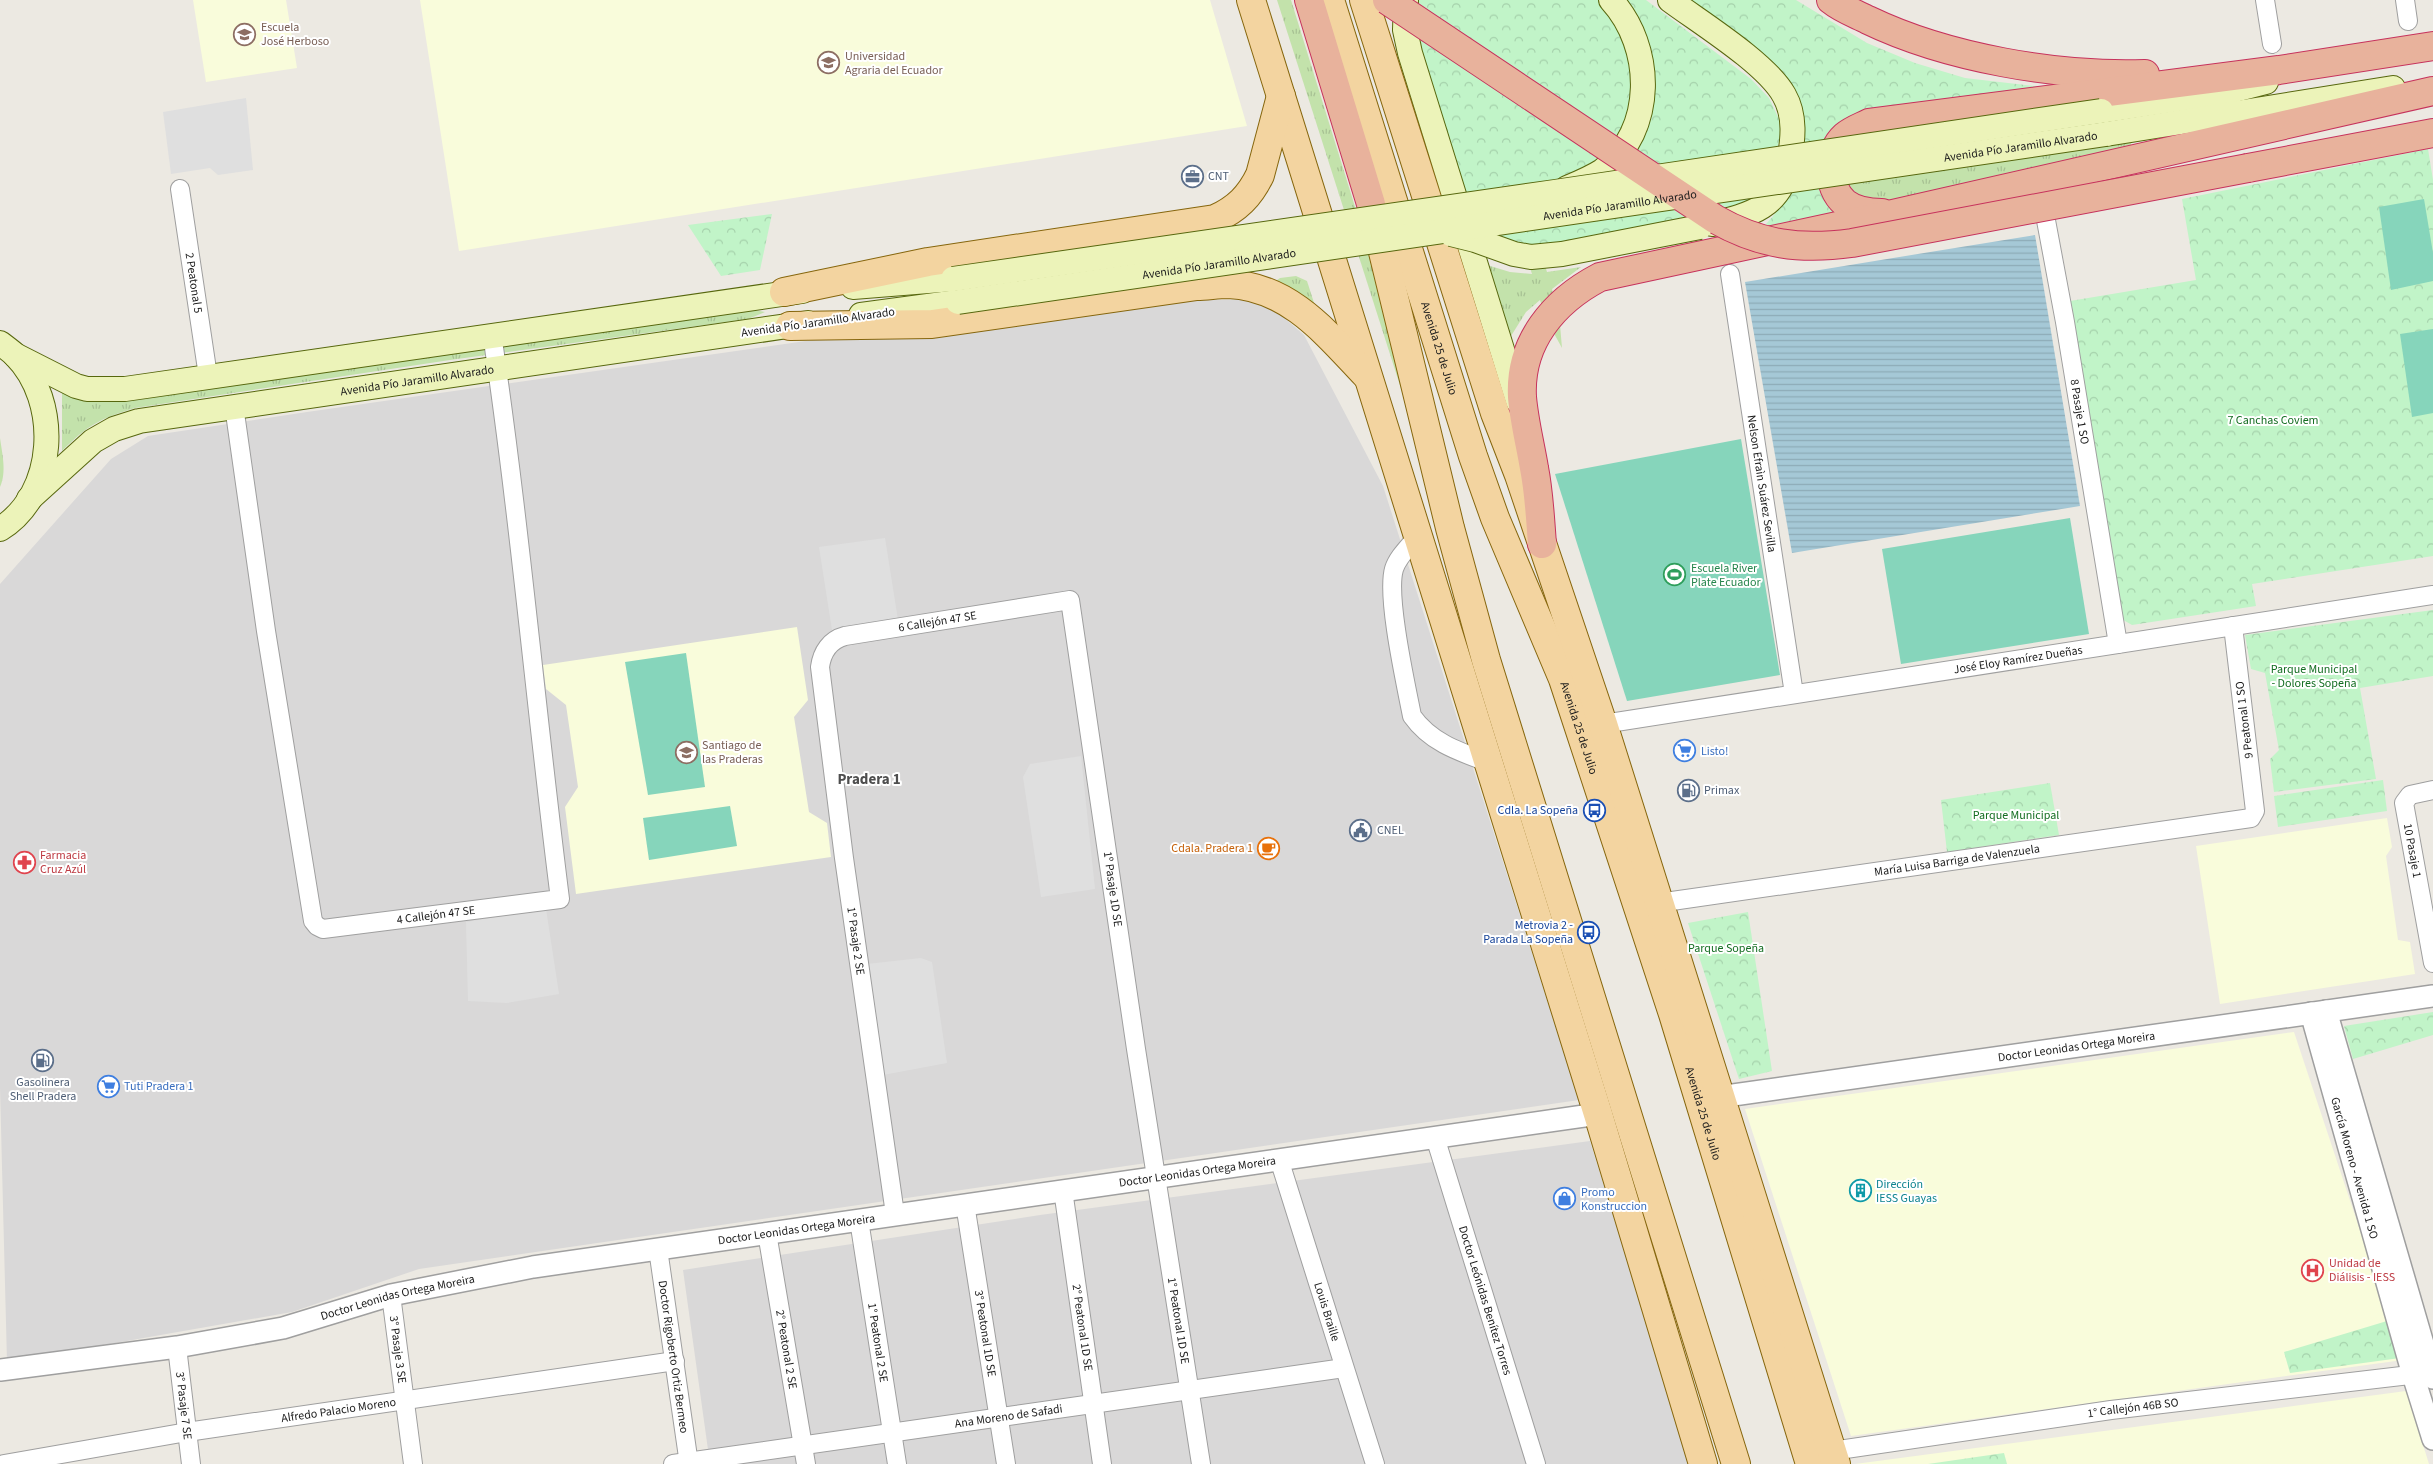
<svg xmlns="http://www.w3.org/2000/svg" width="2433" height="1464" font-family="'Source Sans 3',sans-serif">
	<defs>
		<pattern id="grass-tufts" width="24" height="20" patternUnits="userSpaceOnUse" patternTransform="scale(1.25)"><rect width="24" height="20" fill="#c3e2ab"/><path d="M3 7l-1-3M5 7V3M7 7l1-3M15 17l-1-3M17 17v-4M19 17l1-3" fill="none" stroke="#a7c193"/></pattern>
		<pattern id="park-crowns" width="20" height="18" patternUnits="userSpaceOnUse" patternTransform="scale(1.25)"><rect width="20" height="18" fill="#c1f4c8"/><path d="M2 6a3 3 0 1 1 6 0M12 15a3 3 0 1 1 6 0" fill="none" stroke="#a5d1ab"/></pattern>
		<pattern id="water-rules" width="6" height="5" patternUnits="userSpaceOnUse" patternTransform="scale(1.25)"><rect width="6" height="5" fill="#a5c8d6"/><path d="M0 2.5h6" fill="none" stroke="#8dabb7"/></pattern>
	</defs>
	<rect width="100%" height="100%" fill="#ece9e2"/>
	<g fill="#d9d8d8">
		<path d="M1177,300h70l27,9 30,26 79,151 196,614 -1160,169 -127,43 -285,50 -7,-274v-504l111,-125 37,-23 159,-24 527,-75z"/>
		<path d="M1590,1141l101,323h-981l-27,-194 357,-55z"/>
	</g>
	<g fill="#f9fcdb">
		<path d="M193,0h93l11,68 -91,14z"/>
		<path d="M420,0h790l37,126 -788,125z"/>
		<path d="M797,627l11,73 -14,17 15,95 18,11 4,34 -255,37 -11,-87 13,-20 -12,-82 -20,-16 -3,-24z"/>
		<path d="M2387,818l5,29 -6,9 12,84 12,2 5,32 -195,30 -24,-158z"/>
		<path d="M2294,1032l109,328 -552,76 -106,-327z"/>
		<path d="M2406,1391l23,73h-574z"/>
	</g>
	<g fill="url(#grass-tufts)">
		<path d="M1277,0h14l91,294 29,126z"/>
		<path d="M2130,140l2,7 -242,55 -29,-3 -15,-16z"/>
		<path d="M1512,158l35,114 34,-5 -29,22 7,24 3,35 -16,-29 -6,-19 -14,12 -15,24 -24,-71 23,7 22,2 -36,-111z"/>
		<path d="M1296,276l11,5 9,28 -46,-24 10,-7z"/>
		<path d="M747,309l18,3 -17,7 -298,41 -315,48c-36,11 -47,17 -73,43v-59c25,7 47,9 72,7z"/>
		<path d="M0,438c2,15 7,34 0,49z"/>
	</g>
	<g fill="url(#park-crowns)">
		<path d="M1417,0h229l105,79 18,19 10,21 2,20 -30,61 -25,13 -187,33 -41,-8 -33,-42 -51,-169z"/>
		<path d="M1688,0h108l71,43 48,20 50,15 95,11 -203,25 -15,104 -80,10c31,-30 45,-71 40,-114z"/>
		<path d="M2428,149l5,31v376l-181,28 4,22 -124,19 -14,-8 -48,-316 126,-21 -14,-81z"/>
		<path d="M772,214l-12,56 -39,6 -33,-51z"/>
		<path d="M2433,610v66l-73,12 16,91 -102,13 -4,-33 9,-9 -14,-77 -14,-4 -6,-34z"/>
		<path d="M2383,780l4,31 -109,16 -4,-31z"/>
		<path d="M2050,783l9,52 -112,17 -6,-52z"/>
		<path d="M1748,912l24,159 -33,8 -51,-156z"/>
		<path d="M2433,1012v23l-80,24 -9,-33z"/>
		<path d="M2387,1321l13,37 -110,15 -6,-21z"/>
		<path d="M2004,1453l3,11h-79z"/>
	</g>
	<g fill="#86d5bb">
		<path d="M2424,199l9,54v28l-42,9 -12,-83z"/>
		<path d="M2433,329v84l-21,4 -12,-83z"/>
		<path d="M1741,439l39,236 -153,26 -72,-227z"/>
		<path d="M2070,518l19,116 -188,30 -19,-115z"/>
		<path d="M686,653l19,134 -57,8 -23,-133z"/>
		<path d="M730,806l7,40 -88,14 -6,-42z"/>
	</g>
	<g fill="#dfdfdf">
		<path d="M246,98l7,72 -35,5 -8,-7 -39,6 -8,-62z"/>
		<path d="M885,538l13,82 -66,10 -13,-83z"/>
		<path d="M1081,756l14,133 -54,8 -18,-120 7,-13z"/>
		<path d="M546,909l13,85 -52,9 -39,-2 -2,-79z"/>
		<path d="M921,958l11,4 15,101 -64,12 -16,-111z"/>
	</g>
	<path fill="url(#water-rules)" d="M2035,235l45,271 -288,47 -47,-271z"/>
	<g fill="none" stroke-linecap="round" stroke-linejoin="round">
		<defs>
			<g id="minor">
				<path d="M2265,0l7,44"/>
				<path d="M2405,0l3,21"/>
				<path id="s1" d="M180,189l28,187"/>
				<path id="s2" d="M2042,199l23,123 53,322"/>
				<path id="s3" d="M1730,274l64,420"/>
				<path id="s4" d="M234,406l32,225 47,290 4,5 6,3 237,-30c-24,-188 -40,-377 -68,-565"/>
				<path d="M1419,534c-8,11 -21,22 -25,35 -8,27 12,116 18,147 19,27 48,36 78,47"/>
				<path id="s5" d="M1603,724l830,-129"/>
				<path id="s6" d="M2433,790l-23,5 -6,8 29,160"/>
				<path id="s7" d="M1658,903l593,-85 4,-7 -22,-185"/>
				<path id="s8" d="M1435,1137l101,327"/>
				<path id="s9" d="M1279,1159l96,305"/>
				<path id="s10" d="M1063,1190l39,274"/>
				<path id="s11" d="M965,1204l41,260"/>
				<path id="s12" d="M895,1214l-51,-356 -24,-191c2,-15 10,-27 25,-31l225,-36 66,449 65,415"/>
				<path id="s13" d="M859,1220l38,244"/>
				<path id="s14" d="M767,1233l39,231"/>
				<path id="s15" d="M658,1249l31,215"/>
				<path id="s16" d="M391,1295l22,169"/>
				<path id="s17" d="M177,1347l14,117"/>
				<path id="s18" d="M1832,1451l279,-41 316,-37"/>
				<path id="s19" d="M4,1464l183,-32 488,-71"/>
				<path id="s20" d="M673,1464l671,-96"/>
			</g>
			<g id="tertiary">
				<path d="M2326,1011l107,367"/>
				<path id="s21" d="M2311,1013l102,362 20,64"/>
				<path id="s22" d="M1719,1097l714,-101"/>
				<path id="s23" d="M0,1370l177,-23 106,-19 108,-33 142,-28 1065,-153"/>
			</g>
			<g id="secondary">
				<path d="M1406,0l-1,30 5,23 108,348"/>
				<path d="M1670,0c31,23 96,63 114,95 12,21 9,45 5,67 -7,45 -39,53 -77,62"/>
				<path d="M2101,111l130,-20 35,-9"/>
				<path d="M2106,134l287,-46"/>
				<path d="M1567,188c12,-5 24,-10 35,-17 54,-41 52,-124 9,-171"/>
				<path d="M853,287l100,-8"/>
				<path d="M861,315l97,-13"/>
				<path d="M0,343c5,4 11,8 15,12 46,46 42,139 -15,174"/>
				<path d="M15,355l61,31 11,3h38l677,-98"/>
				<path id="s24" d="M29,499l64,-58 21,-12 25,-8 669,-98"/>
			</g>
			<g id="primary">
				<path d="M1251,0l347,1114 105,350"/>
				<path id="s25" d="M1330,0l143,456 22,62 68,161 110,335 137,450"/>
				<path d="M1364,0l131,413 24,62 84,249 233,740"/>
				<path d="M1374,215l76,313 36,132 250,804"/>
				<path d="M784,292l144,-30 287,-43c22,-10 35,-23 45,-44l21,-79"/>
				<path d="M790,326l142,-2 265,-38c10,0 20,-2 31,-2 61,2 99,50 138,91"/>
			</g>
			<g id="trunk">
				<path d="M1309,0l62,204"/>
				<path d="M1831,0c11,9 25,14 37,20 79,38 190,57 277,54"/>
				<path d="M2248,168l185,-35"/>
				<path d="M1882,213c-13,0 -27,-2 -37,-10 -19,-16 -18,-51 0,-67 7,-6 16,-9 24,-13l410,-53 154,-24"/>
				<path d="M1542,544c-2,-25 -3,-51 -8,-76 -4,-24 -10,-47 -12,-71 -3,-55 32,-96 78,-120l293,-63 540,-123"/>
			</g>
		</defs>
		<use href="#minor" stroke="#9f9f9f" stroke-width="20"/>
		<use href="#tertiary" stroke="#9f9f9f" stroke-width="24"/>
		<use href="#secondary" stroke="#57670e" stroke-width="26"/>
		<use href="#primary" stroke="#86660d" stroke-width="30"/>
		<use href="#trunk" stroke="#c6325c" stroke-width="30"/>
		<use href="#minor" stroke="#fff" stroke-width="18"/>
		<use href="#tertiary" stroke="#fff" stroke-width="21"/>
		<use href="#secondary" stroke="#ecf3b9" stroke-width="24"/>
		<use href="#primary" stroke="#f3d4a0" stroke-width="28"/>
		<use href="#trunk" stroke="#e8b29c" stroke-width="28"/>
		<defs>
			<g id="secondary-bridge">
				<path d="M1451,234l24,6 39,14 17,3 31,-3 138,-27"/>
				<path d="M953,279l602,-87 546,-81"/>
				<path id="s26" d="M958,302l1148,-168"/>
			</g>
			<path id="trunk-bridge" d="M1387,0l328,219c46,26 85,31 137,24l396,-75"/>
		</defs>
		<use href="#secondary-bridge" stroke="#57670e" stroke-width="26" stroke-linecap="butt"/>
		<use href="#trunk-bridge" stroke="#c6325c" stroke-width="30" stroke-linecap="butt"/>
		<use href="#secondary-bridge" stroke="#ecf3b9" stroke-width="24"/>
		<use href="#trunk-bridge" stroke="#e8b29c" stroke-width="28"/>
	</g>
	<defs>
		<symbol id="school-ring" viewBox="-11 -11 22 22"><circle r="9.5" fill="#fff" stroke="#8d6e63" stroke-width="1.5"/><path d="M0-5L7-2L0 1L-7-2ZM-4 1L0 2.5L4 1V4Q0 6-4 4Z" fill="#8d6e63"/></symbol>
		<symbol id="university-ring" viewBox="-11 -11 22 22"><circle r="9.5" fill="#fff" stroke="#8d6e63" stroke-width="1.5"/><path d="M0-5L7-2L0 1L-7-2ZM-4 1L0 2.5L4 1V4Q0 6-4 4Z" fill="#8d6e63"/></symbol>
		<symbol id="office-ring" viewBox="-11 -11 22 22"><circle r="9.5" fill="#fff" stroke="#5c6f8a" stroke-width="1.5"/><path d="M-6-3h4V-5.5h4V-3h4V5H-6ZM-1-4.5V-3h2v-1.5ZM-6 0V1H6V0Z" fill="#5c6f8a"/></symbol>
		<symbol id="stadium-ring" viewBox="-11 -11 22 22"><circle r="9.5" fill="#fff" stroke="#2e9e5b" stroke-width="1.5"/><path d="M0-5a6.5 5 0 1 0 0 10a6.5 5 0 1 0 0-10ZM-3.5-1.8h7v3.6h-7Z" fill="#2e9e5b"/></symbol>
		<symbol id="supermarket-ring" viewBox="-11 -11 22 22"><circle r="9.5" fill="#fff" stroke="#3f7fe0" stroke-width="1.5"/><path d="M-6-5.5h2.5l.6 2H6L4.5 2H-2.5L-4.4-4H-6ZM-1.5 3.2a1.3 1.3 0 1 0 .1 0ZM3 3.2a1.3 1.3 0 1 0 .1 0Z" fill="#3f7fe0"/></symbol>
		<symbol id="fuel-ring" viewBox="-11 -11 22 22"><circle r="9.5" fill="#fff" stroke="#5c6f8a" stroke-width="1.5"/><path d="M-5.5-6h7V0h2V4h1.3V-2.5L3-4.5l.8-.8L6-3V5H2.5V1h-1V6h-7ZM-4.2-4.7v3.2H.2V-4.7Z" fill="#5c6f8a"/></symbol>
		<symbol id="bus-ring" viewBox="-11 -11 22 22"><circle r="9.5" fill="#fff" stroke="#1a4fb4" stroke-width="1.5"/><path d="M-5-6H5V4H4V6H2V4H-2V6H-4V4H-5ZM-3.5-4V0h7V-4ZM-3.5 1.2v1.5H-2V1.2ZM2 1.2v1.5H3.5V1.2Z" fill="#1a4fb4"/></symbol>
		<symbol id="civic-ring" viewBox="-11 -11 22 22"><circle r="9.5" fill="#fff" stroke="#5c6f8a" stroke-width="1.5"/><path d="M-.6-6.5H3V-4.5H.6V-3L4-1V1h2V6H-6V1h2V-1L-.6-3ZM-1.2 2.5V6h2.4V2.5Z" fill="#5c6f8a"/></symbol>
		<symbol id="cafe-ring" viewBox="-11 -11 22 22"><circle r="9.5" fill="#fff" stroke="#e8710a" stroke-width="1.5"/><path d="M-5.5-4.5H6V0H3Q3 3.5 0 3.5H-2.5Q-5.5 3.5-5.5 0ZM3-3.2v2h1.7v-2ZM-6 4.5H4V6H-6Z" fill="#e8710a"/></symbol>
		<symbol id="pharmacy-ring" viewBox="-11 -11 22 22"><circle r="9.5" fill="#fff" stroke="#e0444e" stroke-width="1.5"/><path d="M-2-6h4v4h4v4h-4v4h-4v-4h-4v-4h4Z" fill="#e0444e"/></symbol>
		<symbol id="building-ring" viewBox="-11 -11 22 22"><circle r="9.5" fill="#fff" stroke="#0f9aa8" stroke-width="1.5"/><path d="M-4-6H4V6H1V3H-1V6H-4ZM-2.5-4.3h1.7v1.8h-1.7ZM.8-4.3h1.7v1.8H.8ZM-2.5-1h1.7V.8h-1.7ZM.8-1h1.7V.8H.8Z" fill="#0f9aa8"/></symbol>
		<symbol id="shop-ring" viewBox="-11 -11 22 22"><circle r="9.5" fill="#fff" stroke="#3f7fe0" stroke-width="1.5"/><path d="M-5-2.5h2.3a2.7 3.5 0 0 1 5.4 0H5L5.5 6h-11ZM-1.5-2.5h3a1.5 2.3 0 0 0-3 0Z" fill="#3f7fe0"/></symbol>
		<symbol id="hospital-ring" viewBox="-11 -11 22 22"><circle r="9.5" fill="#fff" stroke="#e0444e" stroke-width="1.5"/><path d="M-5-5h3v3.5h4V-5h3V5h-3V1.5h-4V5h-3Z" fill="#e0444e"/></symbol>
	</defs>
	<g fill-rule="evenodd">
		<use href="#school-ring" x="232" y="22" width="25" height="25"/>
		<use href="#university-ring" x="816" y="50" width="25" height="25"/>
		<use href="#office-ring" x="1180" y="164" width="25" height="25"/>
		<use href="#stadium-ring" x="1662" y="562" width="25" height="25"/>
		<use href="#supermarket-ring" x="1672" y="738" width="25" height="25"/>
		<use href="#university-ring" x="674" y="740" width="25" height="25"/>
		<use href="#fuel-ring" x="1676" y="778" width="25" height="25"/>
		<use href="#bus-ring" x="1582" y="798" width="25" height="25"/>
		<use href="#civic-ring" x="1348" y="818" width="25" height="25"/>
		<use href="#cafe-ring" x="1256" y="836" width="25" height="25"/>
		<use href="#pharmacy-ring" x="12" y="850" width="25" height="25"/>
		<use href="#bus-ring" x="1576" y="920" width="25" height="25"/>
		<use href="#fuel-ring" x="30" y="1048" width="25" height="25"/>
		<use href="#supermarket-ring" x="96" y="1074" width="25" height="25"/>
		<use href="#building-ring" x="1848" y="1178" width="25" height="25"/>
		<use href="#shop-ring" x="1552" y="1186" width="25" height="25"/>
		<use href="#hospital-ring" x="2300" y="1258" width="25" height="25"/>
	</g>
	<g text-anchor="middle" stroke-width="4" stroke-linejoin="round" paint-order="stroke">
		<g font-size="12" fill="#785e54" stroke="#fff" text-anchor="start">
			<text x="261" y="31">Escuela<tspan x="261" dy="14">José Herboso</tspan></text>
			<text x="845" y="60">Universidad<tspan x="845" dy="14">Agraria del Ecuador</tspan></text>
			<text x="702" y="749">Santiago de<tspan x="702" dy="14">las Praderas</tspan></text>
		</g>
		<g font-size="12" fill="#1b1b1b" stroke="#fff">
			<text dy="4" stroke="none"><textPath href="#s26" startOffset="1074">Avenida Pío Jaramillo Alvarado</textPath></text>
			<text dy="4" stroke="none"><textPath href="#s26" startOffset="669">Avenida Pío Jaramillo Alvarado</textPath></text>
			<text dy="4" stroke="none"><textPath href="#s26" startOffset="264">Avenida Pío Jaramillo Alvarado</textPath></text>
			<text dy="4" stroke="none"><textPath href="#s1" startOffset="95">2 Peatonal 5</textPath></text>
			<text transform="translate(818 322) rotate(-8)" y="4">Avenida Pío Jaramillo Alvarado</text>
			<text dy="4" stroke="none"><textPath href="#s25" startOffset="365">Avenida 25 de Julio</textPath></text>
			<text dy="4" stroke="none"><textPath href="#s24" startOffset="418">Avenida Pío Jaramillo Alvarado</textPath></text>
			<text dy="4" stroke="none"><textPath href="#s2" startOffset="216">8 Pasaje 1 SO</textPath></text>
			<text dy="4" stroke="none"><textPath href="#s3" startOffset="212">Nelson Efraìn Suárez Sevilla</textPath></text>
			<text dy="4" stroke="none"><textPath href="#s12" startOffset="688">6 Callejón 47 SE</textPath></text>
			<text dy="4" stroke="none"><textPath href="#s5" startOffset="420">José Eloy Ramírez Dueñas</textPath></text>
			<text transform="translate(2244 720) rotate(-97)" y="4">9 Peatonal 1 SO</text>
			<text dy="4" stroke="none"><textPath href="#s25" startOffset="770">Avenida 25 de Julio</textPath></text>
			<text dy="4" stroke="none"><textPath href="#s6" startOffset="82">10 Pasaje 1</textPath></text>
			<text dy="4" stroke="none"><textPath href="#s7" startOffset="302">María Luisa Barriga de Valenzuela</textPath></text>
			<text transform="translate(1113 889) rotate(82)" y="4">1º Pasaje 1D SE</text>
			<text dy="4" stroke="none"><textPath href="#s4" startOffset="648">4 Callejón 47 SE</textPath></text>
			<text transform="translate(856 941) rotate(82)" y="4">1º Pasaje 2 SE</text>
			<text dy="4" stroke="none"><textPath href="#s22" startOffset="361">Doctor Leonidas Ortega Moreira</textPath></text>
			<text dy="4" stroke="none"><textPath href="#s25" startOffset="1175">Avenida 25 de Julio</textPath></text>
			<text dy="4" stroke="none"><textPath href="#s21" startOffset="161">García Moreno - Avenida 1 SO</textPath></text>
			<text dy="4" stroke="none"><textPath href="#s23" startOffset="1215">Doctor Leonidas Ortega Moreira</textPath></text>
			<text dy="4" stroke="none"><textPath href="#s23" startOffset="810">Doctor Leonidas Ortega Moreira</textPath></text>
			<text dy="4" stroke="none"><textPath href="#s23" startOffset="405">Doctor Leonidas Ortega Moreira</textPath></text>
			<text dy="4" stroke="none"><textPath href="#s8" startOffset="171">Doctor Leónidas Benítez Torres</textPath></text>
			<text dy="4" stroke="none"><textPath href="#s9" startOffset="160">Louis Braille</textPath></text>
			<text dy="4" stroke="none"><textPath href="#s12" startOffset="1551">1° Peatonal 1D SE</textPath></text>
			<text dy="4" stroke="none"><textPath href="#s10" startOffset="139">2° Peatonal 1D SE</textPath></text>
			<text dy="4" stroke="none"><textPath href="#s11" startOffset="131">3° Peatonal 1D SE</textPath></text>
			<text dy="4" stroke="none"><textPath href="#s13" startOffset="124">1° Peatonal 2 SE</textPath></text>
			<text dy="4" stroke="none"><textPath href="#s14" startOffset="118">2° Peatonal 2 SE</textPath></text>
			<text dy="4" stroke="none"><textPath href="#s16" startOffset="55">3° Pasaje 3 SE</textPath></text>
			<text dy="4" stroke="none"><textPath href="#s15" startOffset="109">Doctor Rigoberto Ortiz Bermeo</textPath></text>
			<text dy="4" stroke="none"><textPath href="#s17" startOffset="59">3° Pasaje 7 SE</textPath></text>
			<text dy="4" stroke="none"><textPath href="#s18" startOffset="304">1° Callejón 46B SO</textPath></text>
			<text dy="4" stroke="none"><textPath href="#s19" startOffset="339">Alfredo Palacio Moreno</textPath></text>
			<text dy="4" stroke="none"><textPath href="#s20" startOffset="339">Ana Moreno de Safadi</textPath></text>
		</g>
		<g font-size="12" fill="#4e5e75" stroke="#fff" text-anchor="start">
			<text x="1208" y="180">CNT</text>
			<text x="1704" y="794">Primax</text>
			<text x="1377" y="834">CNEL</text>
			<text x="43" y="1086" text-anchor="middle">Gasolinera<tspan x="43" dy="14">Shell Pradera</tspan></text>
		</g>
		<g font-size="12" fill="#146e22" stroke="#fff">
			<text x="2273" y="424">7 Canchas Coviem</text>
			<text x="2314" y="673">Parque Municipal<tspan x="2314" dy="14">- Dolores Sopeña</tspan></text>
			<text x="2016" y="819">Parque Municipal</text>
			<text x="1726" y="952">Parque Sopeña</text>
		</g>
		<g font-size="12" fill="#27864d" stroke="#fff" text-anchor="start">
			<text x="1691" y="572">Escuela River<tspan x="1691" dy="14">Plate Ecuador</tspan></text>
		</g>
		<g font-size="12" fill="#366cbe" stroke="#fff" text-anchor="start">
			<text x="1701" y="755">Listo!</text>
			<text x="124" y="1090">Tuti Pradera 1</text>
			<text x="1581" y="1196">Promo<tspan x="1581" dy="14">Konstruccion</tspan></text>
		</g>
		<g font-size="12" fill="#164399" stroke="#fff" text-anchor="end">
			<text x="1578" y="814">Cdla. La Sopeña</text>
			<text x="1573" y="929">Metrovia 2 -<tspan x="1573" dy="14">Parada La Sopeña</tspan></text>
		</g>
		<g font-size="12" fill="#c56008" stroke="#fff" text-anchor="end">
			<text x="1253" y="852">Cdala. Pradera 1</text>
		</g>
		<g font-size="12" fill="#be3a42" stroke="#fff" text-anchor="start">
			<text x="40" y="859">Farmacia<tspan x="40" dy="14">Cruz Azúl</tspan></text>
			<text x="2329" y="1267">Unidad de<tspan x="2329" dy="14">Diálisis - IESS</tspan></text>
		</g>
		<g font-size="12" fill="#0d838f" stroke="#fff" text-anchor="start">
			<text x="1876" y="1188">Dirección<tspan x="1876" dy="14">IESS Guayas</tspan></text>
		</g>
		<g font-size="15" font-weight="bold" fill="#4e4e4e" stroke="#fff">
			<text x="869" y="784">Pradera 1</text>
		</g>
	</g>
</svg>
